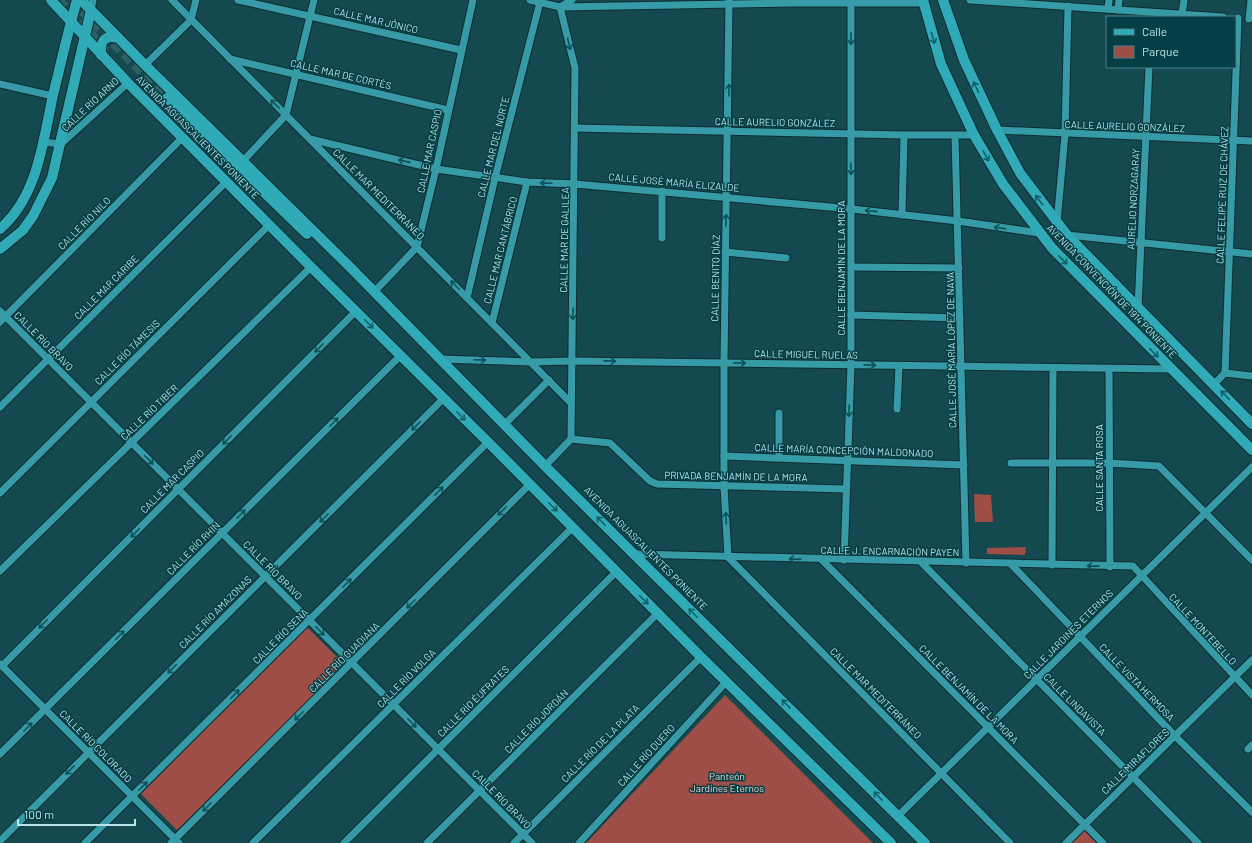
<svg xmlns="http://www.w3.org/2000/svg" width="1252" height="843" font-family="Barlow,sans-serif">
	<rect width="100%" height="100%" fill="#14494f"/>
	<g fill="#9e4d47">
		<path d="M974,494l17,1 2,27h-18z"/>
		<path d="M1026,547l-1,8 -38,-1v-6z"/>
		<path d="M307,627l38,38 -168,165 -36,-36z"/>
		<path d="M725,695l148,148h-287z"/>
		<path d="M1084,830l12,13h-26z"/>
	</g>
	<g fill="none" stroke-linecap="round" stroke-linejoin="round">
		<g stroke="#2c6066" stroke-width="10" stroke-dasharray="10 5" stroke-linecap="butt">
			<path d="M58,0l48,51"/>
			<path d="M72,0l95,98"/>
		</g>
		<defs>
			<g id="minor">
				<path d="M172,0l399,403"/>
				<path d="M238,0l223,50"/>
				<path d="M530,0l30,7 233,-4h130"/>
				<path d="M729,0l-5,363v123l4,71 282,286"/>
				<path d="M970,0l253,17"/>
				<path d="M1108,9l1,-9"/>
				<path d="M91,10l2,-10"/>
				<path d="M1118,10l1,-10"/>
				<path d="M1182,14l2,-14"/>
				<path d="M1249,19l2,-19"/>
				<path d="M230,59l218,51"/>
				<path d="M145,65l46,-45 5,-20"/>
				<path d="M0,84l53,12"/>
				<path d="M575,128l329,7h70"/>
				<path d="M997,130l255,11"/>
				<path d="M955,136l11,427"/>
				<path d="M310,139l126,30 91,13 48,2 277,25 106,12 81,12"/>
				<path d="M43,142l18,2 67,-61"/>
				<path d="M243,161l43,-46 28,-115"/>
				<path d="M662,191v47"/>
				<path d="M902,215l2,-80"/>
				<path d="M1057,223l8,-89 3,-128"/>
				<path d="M1067,235l185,19"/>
				<path d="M725,252l61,6"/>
				<path d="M852,267l107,1"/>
				<path d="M375,291l42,-44 19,-78 37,-169"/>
				<path d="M467,298l28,-120 45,-176"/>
				<path d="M1138,308l11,-241"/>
				<path d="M0,311l532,532"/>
				<path d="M851,315l109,3"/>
				<path d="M0,322l182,-184"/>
				<path d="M492,323l35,-141"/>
				<path d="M441,359l90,3 41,-1 598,8"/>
				<path d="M1109,369l1,198"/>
				<path d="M1225,373l13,-355"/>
				<path d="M1225,373l27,3"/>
				<path d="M1214,384l11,-11"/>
				<path d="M0,407l226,-225"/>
				<path d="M897,409l2,-43"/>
				<path d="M505,424l44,-44"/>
				<path d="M571,439l39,4 40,38 7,3 188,5"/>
				<path d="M724,456l240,9"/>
				<path d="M779,458v-45"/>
				<path d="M1011,463h98l50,3 93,94"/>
				<path d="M545,466l26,-27 4,-371 -15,-61 12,-7"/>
				<path d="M0,493l269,-268"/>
				<path d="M634,554l499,12 119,129"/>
				<path d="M821,559l282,284"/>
				<path d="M844,560l7,-195v-365"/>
				<path d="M921,562l277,281"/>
				<path d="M1011,564l164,172 77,76"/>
				<path d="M1052,565l1,-197"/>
				<path d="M0,571l311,-304"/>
				<path d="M0,664l179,179"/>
				<path d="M2,666l354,-355"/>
				<path d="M1248,749l4,-4"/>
				<path d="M0,754l400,-398"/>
				<path d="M898,816l354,-349"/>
				<path d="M0,841l444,-443"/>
				<path d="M85,843l403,-401"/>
				<path d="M171,843l359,-359"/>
				<path d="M253,843l320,-316"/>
				<path d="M344,843l272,-271"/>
				<path d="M427,843l231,-230"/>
				<path d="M514,843l187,-186"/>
				<path d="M579,843l148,-162"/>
				<path d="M1066,843l186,-183"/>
			</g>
			<g id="major">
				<path d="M51,0l77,83 183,184 177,175 213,215 190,186"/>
				<path d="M81,0l64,65 206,203 194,198 380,377"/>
				<path d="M923,0l18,64 33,71 29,49 49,64 200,202"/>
				<path d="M943,0l21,60 33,70 23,43 47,62 185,189"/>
				<path d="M101,55c-1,-13 3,-21 17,-17"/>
				<path d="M167,98l140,136"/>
				<path d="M0,229c38,-33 43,-88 53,-134 8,-32 15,-64 24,-95"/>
				<path d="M0,249l23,-19 10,-14 19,-38 39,-168"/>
			</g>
		</defs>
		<use href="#minor" stroke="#0e2d31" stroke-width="9"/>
		<use href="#major" stroke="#0e2d31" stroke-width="12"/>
		<use href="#minor" stroke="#379ba7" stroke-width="7"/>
		<use href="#major" stroke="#30aab7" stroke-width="10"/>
	</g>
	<defs><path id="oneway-shaft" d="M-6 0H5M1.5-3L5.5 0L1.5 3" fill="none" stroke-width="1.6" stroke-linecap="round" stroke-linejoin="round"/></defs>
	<g stroke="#115f67">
		<use href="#oneway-shaft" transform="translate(933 38) rotate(74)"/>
		<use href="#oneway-shaft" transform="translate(976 87) rotate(-115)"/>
		<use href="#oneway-shaft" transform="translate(986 156) rotate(60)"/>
		<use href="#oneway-shaft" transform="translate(1039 200) rotate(-127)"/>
		<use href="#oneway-shaft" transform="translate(1063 260) rotate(46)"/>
		<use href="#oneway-shaft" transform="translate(369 324) rotate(46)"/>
		<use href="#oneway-shaft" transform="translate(1154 353) rotate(46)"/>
		<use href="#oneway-shaft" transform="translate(1225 395) rotate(-134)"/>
		<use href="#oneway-shaft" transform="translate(461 416) rotate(45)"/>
		<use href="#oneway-shaft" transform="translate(553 507) rotate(45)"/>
		<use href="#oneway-shaft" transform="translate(601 521) rotate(-135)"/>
		<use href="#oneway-shaft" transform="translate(644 600) rotate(44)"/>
		<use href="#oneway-shaft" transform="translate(693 613) rotate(-135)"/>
		<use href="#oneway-shaft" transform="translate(786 704) rotate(-135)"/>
		<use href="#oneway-shaft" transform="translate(878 796) rotate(-135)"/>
	</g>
	<g stroke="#0e5159">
		<use href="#oneway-shaft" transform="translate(851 39) rotate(90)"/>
		<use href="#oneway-shaft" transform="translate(569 44) rotate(76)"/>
		<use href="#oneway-shaft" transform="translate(729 90) rotate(-90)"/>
		<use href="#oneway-shaft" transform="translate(275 104) rotate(-135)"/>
		<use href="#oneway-shaft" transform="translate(404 161) rotate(-167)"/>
		<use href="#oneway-shaft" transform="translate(851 169) rotate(89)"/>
		<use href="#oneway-shaft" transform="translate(546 183) rotate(-178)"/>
		<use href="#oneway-shaft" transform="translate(871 211) rotate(-174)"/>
		<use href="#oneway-shaft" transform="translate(726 220) rotate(-88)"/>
		<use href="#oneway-shaft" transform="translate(1000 228) rotate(-172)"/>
		<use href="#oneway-shaft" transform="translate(455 285) rotate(-135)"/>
		<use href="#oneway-shaft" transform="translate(573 314) rotate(91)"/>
		<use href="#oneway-shaft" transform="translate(319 348) rotate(135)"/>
		<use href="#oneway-shaft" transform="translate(480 360) rotate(2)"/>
		<use href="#oneway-shaft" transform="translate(610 361) rotate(1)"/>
		<use href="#oneway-shaft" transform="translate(740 363) rotate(1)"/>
		<use href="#oneway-shaft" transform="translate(870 365) rotate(1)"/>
		<use href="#oneway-shaft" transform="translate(849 411) rotate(92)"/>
		<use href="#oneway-shaft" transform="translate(334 422) rotate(-45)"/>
		<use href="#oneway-shaft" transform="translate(416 426) rotate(135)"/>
		<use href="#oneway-shaft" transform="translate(227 440) rotate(135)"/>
		<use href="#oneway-shaft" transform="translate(149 460) rotate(45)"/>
		<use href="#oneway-shaft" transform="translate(439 491) rotate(-45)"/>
		<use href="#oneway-shaft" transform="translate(502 511) rotate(135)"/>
		<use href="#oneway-shaft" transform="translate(241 514) rotate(-45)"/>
		<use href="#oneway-shaft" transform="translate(324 518) rotate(135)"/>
		<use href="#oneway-shaft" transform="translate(726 518) rotate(-93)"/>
		<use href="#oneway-shaft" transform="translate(135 533) rotate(135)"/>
		<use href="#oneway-shaft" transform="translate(795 559) rotate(-179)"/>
		<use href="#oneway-shaft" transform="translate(1093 566) rotate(-179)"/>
		<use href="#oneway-shaft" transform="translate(347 583) rotate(-45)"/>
		<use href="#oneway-shaft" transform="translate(411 604) rotate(135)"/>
		<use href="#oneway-shaft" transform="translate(43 624) rotate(135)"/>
		<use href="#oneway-shaft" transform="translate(320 631) rotate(45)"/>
		<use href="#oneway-shaft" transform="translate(120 635) rotate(-45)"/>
		<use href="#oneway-shaft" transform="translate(172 669) rotate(135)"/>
		<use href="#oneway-shaft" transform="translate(235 694) rotate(-45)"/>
		<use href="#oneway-shaft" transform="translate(299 716) rotate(135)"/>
		<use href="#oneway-shaft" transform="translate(412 723) rotate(45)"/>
		<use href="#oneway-shaft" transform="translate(28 727) rotate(-45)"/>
		<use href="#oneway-shaft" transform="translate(70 770) rotate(135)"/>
		<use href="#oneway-shaft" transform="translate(143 786) rotate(-45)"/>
		<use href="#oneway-shaft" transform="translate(207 807) rotate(135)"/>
	</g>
	<g text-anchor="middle" stroke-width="3" stroke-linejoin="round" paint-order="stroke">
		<g font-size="10" fill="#b7e3e9" stroke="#043f45">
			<text transform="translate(376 20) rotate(13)" y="4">CALLE MAR JÓNICO</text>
			<text transform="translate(341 74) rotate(13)" y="4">CALLE MAR DE CORTÉS</text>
			<text transform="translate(90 104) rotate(-43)" y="4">CALLE RÍO ARNO</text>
			<text transform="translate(775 122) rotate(1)" y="4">CALLE AURELIO GONZÁLEZ</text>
			<text transform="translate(1125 126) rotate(2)" y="4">CALLE AURELIO GONZÁLEZ</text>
			<text transform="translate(198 137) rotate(45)" y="4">AVENIDA AGUASCALIENTES PONIENTE</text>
			<text transform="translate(493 147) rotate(-76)" y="4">CALLE MAR DEL NORTE</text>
			<text transform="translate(429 151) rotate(-78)" y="4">CALLE MAR CASPIO</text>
			<text transform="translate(674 182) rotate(5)" y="4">CALLE JOSÉ MARÍA ELIZALDE</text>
			<text transform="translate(379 194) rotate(45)" y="4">CALLE MAR MEDITERRÁNEO</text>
			<text transform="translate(1222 195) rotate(-88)" y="4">CALLE FELIPE RUIZ DE CHÁVEZ</text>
			<text transform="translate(1133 199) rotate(-87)" y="4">AURELIO NORZAGARAY</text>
			<text transform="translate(84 223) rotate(-45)" y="4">CALLE RÍO NILO</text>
			<text transform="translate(564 240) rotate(-89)" y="4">CALLE MAR DE GALILEA</text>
			<text transform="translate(500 250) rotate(-76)" y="4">CALLE MAR CANTÁBRICO</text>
			<text transform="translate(841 268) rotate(-90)" y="4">CALLE BENJAMÍN DE LA MORA</text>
			<text transform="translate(715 278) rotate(-89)" y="4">CALLE BENITO DÍAZ</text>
			<text transform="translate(106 287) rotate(-45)" y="4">CALLE MAR CARIBE</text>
			<text transform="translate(1112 291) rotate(46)" y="4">AVENIDA CONVENCIÓN DE 1914 PONIENTE</text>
			<text transform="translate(44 341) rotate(45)" y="4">CALLE RÍO BRAVO</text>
			<text transform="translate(951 350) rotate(-91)" y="4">CALLE JOSÉ MARÍA LÓPEZ DE NAVA</text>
			<text transform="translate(127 352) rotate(-45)" y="4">CALLE RÍO TÁMESIS</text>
			<text transform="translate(806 354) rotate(1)" y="4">CALLE MIGUEL RUELAS</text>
			<text transform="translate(149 412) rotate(-44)" y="4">CALLE RÍO TIBER</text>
			<text transform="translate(844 450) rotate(2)" y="4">CALLE MARÍA CONCEPCIÓN MALDONADO</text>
			<text transform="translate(1099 468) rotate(-90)" y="4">CALLE SANTA ROSA</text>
			<text transform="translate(736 476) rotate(1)" y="4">PRIVADA BENJAMÍN DE LA MORA</text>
			<text transform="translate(172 481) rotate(-45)" y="4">CALLE MAR CASPIO</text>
			<text transform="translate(193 548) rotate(-45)" y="4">CALLE RÍO RHIN</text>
			<text transform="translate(646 548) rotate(45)" y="4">AVENIDA AGUASCALIENTES PONIENTE</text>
			<text transform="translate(890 551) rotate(1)" y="4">CALLE J. ENCARNACIÓN PAYEN</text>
			<text transform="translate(273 570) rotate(45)" y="4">CALLE RÍO BRAVO</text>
			<text transform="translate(215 612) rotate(-45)" y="4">CALLE RÍO AMAZONAS</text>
			<text transform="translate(1203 629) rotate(47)" y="4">CALLE MONTEBELLO</text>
			<text transform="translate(1068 634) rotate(-45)" y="4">CALLE JARDINES ETERNOS</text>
			<text transform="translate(280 636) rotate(-45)" y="4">CALLE RÍO SENA</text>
			<text transform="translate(344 657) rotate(-45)" y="4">CALLE RÍO GUADIANA</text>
			<text transform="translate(406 678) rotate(-45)" y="4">CALLE RÍO VOLGA</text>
			<text transform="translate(1137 682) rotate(46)" y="4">CALLE VISTA HERMOSA</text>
			<text transform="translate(876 693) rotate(45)" y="4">CALLE MAR MEDITERRÁNEO</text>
			<text transform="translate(969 694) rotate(45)" y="4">CALLE BENJAMÍN DE LA MORA</text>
			<text transform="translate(473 701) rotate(-45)" y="4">CALLE RÍO ÉUFRATES</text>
			<text transform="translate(1075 704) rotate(45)" y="4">CALLE LINDAVISTA</text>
			<text transform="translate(536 721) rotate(-45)" y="4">CALLE RÍO JORDÁN</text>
			<text transform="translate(600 743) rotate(-45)" y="4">CALLE RÍO DE LA PLATA</text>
			<text transform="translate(96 746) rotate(45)" y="4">CALLE RÍO COLORADO</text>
			<text transform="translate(646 755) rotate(-48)" y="4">CALLE RÍO DUERO</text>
			<text transform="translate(1135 761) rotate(-44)" y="4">CALLE MIRAFLORES</text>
			<text transform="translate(502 799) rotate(45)" y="4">CALLE RÍO BRAVO</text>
		</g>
		<g font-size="10" fill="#eed1ce" stroke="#043f45">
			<text x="727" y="780">Panteón<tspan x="727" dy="12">Jardines Eternos</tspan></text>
		</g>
	</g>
	<rect x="1106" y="16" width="130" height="52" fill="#043f45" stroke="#4c8187"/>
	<rect x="1114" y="29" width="20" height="6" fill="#30aab7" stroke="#4c8187"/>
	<text x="1142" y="36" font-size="12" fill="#b7e3e9">Calle</text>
	<rect x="1114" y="46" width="20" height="12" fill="#9e4d47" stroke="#4c8187"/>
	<text x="1142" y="56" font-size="12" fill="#b7e3e9">Parque</text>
	<path d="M18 819v6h117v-6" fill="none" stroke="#b7e3e9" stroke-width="2"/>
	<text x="24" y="819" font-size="12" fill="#b7e3e9" stroke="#043f45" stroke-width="3" paint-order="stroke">100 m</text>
</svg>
